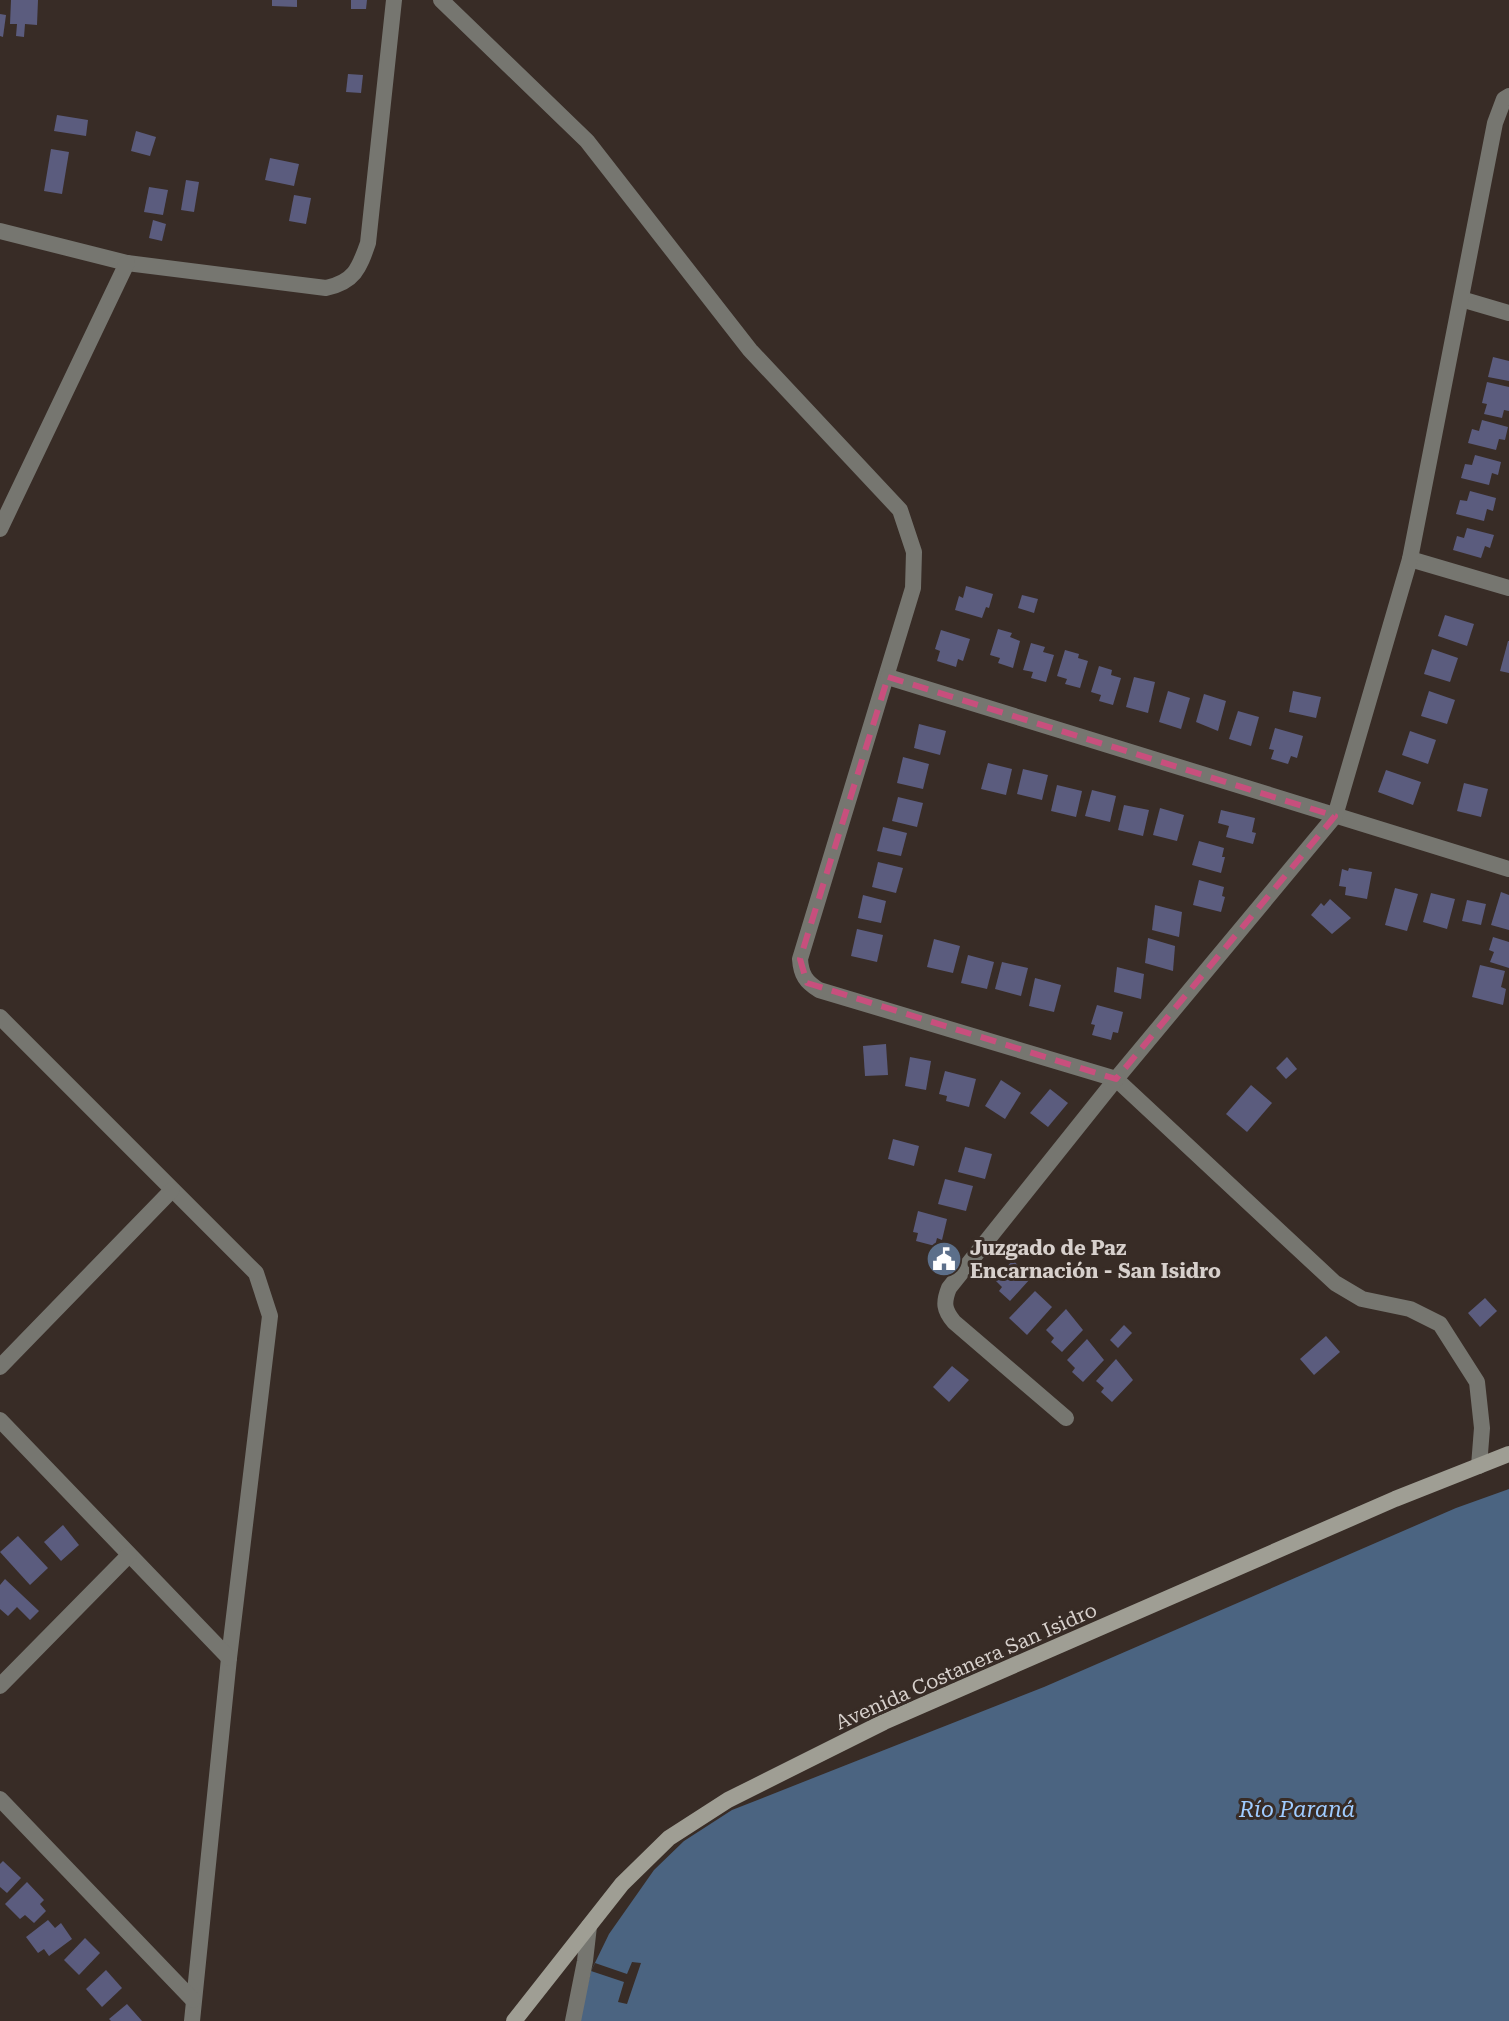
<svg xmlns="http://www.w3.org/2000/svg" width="1509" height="2021" font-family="'Roboto Serif',serif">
	<rect width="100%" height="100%" fill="#382c26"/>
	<path fill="#4b6481" d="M1509,1489v532h-930l12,-50 18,-37 45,-64 30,-29 48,-31 312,-123 412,-179z"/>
	<path fill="#382c26" d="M632,1962l9,1 -14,41 -9,-2 6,-20 -33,-11 4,-8 32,11z"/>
	<g fill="#5b5c7e">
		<path d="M11,0h27l-1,25 -12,-1 -1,13 -8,-1 1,-12h-7z"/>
		<path d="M272,0h25v7l-25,-1z"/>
		<path d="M351,0h16l-1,9h-15z"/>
		<path d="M0,14l6,1 -3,22 -3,-1z"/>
		<path d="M348,74l15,1 -2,18 -15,-1z"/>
		<path d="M57,115l31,5 -2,16 -32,-5z"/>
		<path d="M136,131l20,6 -6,19 -19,-5z"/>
		<path d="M51,149l18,3 -7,42 -18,-3z"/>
		<path d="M270,158l29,6 -5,22 -29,-6z"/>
		<path d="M186,180l13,2 -5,30 -13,-2z"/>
		<path d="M149,187l19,3 -5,25 -19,-3z"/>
		<path d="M294,195l17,3 -5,26 -17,-3z"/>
		<path d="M153,220l13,4 -4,17 -13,-3z"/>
		<path d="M1493,357l16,4v20l-21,-4z"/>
		<path d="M1487,382l22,5v24l-5,-1 -2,8 -18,-4 3,-10 -5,-1z"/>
		<path d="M1482,420l26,7 -3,13 -6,-1 -3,11 -28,-7 4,-14 7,2z"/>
		<path d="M1475,455l26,7 -3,13 -6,-2 -3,12 -28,-7 4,-14 7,1z"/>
		<path d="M1470,491l26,7 -3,13 -6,-2 -3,12 -28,-7 4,-14 7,1z"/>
		<path d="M1467,528l27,7 -4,13 -5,-2 -4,12 -28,-8 4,-14 7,2z"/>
		<path d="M966,586l27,8 -4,14 -3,-1 -4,11 -27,-8 4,-14 4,2z"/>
		<path d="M1022,595l16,4 -4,14 -16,-5z"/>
		<path d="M1445,615l29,9 -7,22 -29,-10z"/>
		<path d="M998,629l14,4 -2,4 10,4 -7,27 -15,-5 2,-5 -10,-3z"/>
		<path d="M941,630l29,9 -7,22 -5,-2 -2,8 -19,-6 3,-10 -5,-2z"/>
		<path d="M1508,641h1v32l-9,-2z"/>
		<path d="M1031,643l14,4 -2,5 11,3 -8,27 -15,-4 2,-6 -10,-2z"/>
		<path d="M1432,649l26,9 -8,24 -26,-8z"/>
		<path d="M1065,650l14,4 -1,4 10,3 -8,27 -15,-4 2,-5 -10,-3z"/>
		<path d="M1099,666l13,4 -1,5 10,3 -8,27 -14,-4 2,-6 -10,-3z"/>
		<path d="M1134,677l21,5 -7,31 -22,-6z"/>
		<path d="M1168,691l22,7 -9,31 -22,-7z"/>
		<path d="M1293,691l28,6 -5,21 -27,-6z"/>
		<path d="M1429,691l26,9 -8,24 -26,-8z"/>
		<path d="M1204,694l22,7 -8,30 -22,-9z"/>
		<path d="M1238,711l21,6 -8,29 -22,-7z"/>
		<path d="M919,724l27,7 -6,24 -26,-7z"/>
		<path d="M1275,728l28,8 -6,22 -6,-2 -3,8 -17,-5 3,-9 -5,-1z"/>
		<path d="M1410,731l26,9 -8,24 -26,-9z"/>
		<path d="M903,757l26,7 -6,25 -26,-6z"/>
		<path d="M988,763l24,6 -6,26 -25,-6z"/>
		<path d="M1023,769l25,6 -6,25 -25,-6z"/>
		<path d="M1386,770l35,12 -8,23 -35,-13z"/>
		<path d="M1464,783l24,6 -7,28 -24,-6z"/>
		<path d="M1057,785l25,6 -6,26 -25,-6z"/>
		<path d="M1092,790l24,6 -6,26 -25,-6z"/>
		<path d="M898,797l25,6 -6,24 -25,-6z"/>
		<path d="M1124,805l25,5 -6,26 -25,-6z"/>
		<path d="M1160,808l24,7 -7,26 -24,-6z"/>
		<path d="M1221,810l34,8 -3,14 4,1 -3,11 -27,-7 3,-11 -11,-3z"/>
		<path d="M883,827l24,6 -6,23 -24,-5z"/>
		<path d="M1199,841l25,7 -2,9h3l-4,16 -29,-8z"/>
		<path d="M878,862l25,6 -7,25 -24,-6z"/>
		<path d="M1349,868l23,4 -5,27 -22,-4 1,-8 -7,-1 3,-17 6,2z"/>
		<path d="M1199,880l25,7 -2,9 3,1 -4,15 -28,-7z"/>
		<path d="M1395,888l23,6 -11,37 -22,-6z"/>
		<path d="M1501,892l8,3v35l-18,-5z"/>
		<path d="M1431,893l24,6 -8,30 -24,-7z"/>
		<path d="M863,895l23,6 -5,22 -23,-5z"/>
		<path d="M1330,899l21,19 -19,16 -21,-19 10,-12 3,3z"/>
		<path d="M1467,900l19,4 -5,21 -19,-4z"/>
		<path d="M1155,905l27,7 -3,25 -27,-7z"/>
		<path d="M857,929l26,6 -6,27 -26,-6z"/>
		<path d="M1493,937l16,5v26l-19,-6 4,-10 -5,-2z"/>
		<path d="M1148,938l27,8 -2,25 -28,-8z"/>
		<path d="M934,939l26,7 -7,27 -26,-6z"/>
		<path d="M968,955l26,7 -7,27 -26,-6z"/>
		<path d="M1002,962l26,6 -7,28 -26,-7z"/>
		<path d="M1480,965l25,6 -4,16 5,2 -3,16 -31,-8z"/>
		<path d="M1117,967l27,7 -3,25 -27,-7z"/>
		<path d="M1035,978l26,7 -7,27 -25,-6z"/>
		<path d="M1097,1005l26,7 -5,21 -5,-1 -2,8 -19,-5 3,-10 -4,-1z"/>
		<path d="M886,1044l2,31 -23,1 -2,-30z"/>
		<path d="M910,1057l21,4 -5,29 -21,-4z"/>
		<path d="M1287,1057l10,12 -11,10 -10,-11z"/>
		<path d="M945,1071l31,8 -7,28 -23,-6 1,-5 -8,-2z"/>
		<path d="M1001,1080l20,13 -16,26 -20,-13z"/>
		<path d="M1251,1085l21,18 -25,29 -21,-18z"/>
		<path d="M1050,1089l18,14 -20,24 -18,-14z"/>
		<path d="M893,1139l26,7 -5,20 -26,-7z"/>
		<path d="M965,1147l27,7 -7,25 -27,-7z"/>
		<path d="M945,1179l28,7 -7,25 -28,-7z"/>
		<path d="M918,1211l29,8 -5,21 -5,-2 -2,8 -19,-5 2,-8 -5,-1z"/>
		<path d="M1013,1260l17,19 -20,22 -11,-10 3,-4 -7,-7z"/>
		<path d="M1035,1291l17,16 -25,28 -18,-17z"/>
		<path d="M1485,1298l12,13 -17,16 -12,-14z"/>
		<path d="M1066,1309l17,21 -21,22 -11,-10 3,-4 -8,-8z"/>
		<path d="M1124,1325l8,8 -14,15 -8,-8z"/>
		<path d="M1326,1336l14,16 -26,23 -14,-16z"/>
		<path d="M1087,1339l17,21 -21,22 -11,-10 3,-4 -8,-8z"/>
		<path d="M1116,1359l17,21 -21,22 -11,-10 3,-4 -8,-7z"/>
		<path d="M952,1366l17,14 -20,22 -16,-15z"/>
		<path d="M63,1525l16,20 -18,16 -17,-19z"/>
		<path d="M18,1536l30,32 -18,17 -30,-33z"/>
		<path d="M5,1579l34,32 -9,9 -13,-13 -9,9 -8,-7v-24z"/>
		<path d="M3,1861l18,17 -14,15 -7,-6v-23z"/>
		<path d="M27,1882l17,18 -4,4 6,7 -12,12 -9,-8 -5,4 -15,-15z"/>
		<path d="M48,1920l7,8 6,-5 11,16 -23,17 -5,-7 -6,4 -12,-16z"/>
		<path d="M85,1938l15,15 -21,22 -15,-15z"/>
		<path d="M106,1970l16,18 -20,19 -16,-18z"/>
		<path d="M127,2004l15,17h-31l-2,-2z"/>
	</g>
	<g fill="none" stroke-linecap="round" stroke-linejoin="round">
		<path stroke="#767670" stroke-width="16" d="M573,2021l12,-60 4,-35"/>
		<g stroke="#767670" stroke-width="16">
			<path d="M441,0l146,141 163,209 150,160 14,42 -1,36 -113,371c1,16 6,23 19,31l297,89 219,204 27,16 48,10 30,15 37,58 5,46 -3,38"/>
			<path d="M0,231l127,32 199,25c28,-6 33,-19 42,-45l26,-243"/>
			<path d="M1461,299l48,14"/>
			<path d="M0,529l127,-266"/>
			<path d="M1410,559l99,29"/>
			<path d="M888,677l621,192"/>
			<path d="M0,1017l256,256 14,43 -41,342 -37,363"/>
			<path d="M0,1367l172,-177"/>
			<path d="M1066,1418l-112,-96c-10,-12 -11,-19 -5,-34l167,-209 219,-263 75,-257 85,-436 9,-24 5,-3"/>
			<path d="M0,1420l229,238"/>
			<path d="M0,1686l129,-131"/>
			<path d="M0,1799l193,201"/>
		</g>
		<path stroke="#9f9e94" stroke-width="16" d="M514,2021l108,-137 47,-46 59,-38 156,-78 511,-223 114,-45"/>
	</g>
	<path fill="none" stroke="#c84f7d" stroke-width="6" stroke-dasharray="16 10" stroke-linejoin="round" d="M888,677l447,139 -219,263 -309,-96 -7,-24z"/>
	<defs>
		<symbol id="civic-disc" viewBox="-11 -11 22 22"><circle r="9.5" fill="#5c6f8a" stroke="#382c26"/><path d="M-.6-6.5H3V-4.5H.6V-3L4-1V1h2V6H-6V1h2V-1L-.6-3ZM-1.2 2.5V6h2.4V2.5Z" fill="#fff"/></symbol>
	</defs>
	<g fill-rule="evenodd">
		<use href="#civic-disc" x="924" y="1239" width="40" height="40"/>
	</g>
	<g text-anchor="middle" stroke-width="6" stroke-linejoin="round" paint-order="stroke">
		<g font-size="20" font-weight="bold" fill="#d7d0cc" stroke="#382c26" text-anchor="start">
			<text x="970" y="1255">Juzgado de Paz<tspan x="970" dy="23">Encarnación - San Isidro</tspan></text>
		</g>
		<g font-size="20" fill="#d7d0cc" stroke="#382c26">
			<text transform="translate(966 1666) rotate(-24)" y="7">Avenida Costanera San Isidro</text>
		</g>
		<g font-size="22" font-style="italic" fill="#a0ccff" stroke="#382c26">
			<text x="1297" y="1817">Río Paraná</text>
		</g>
	</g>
</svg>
